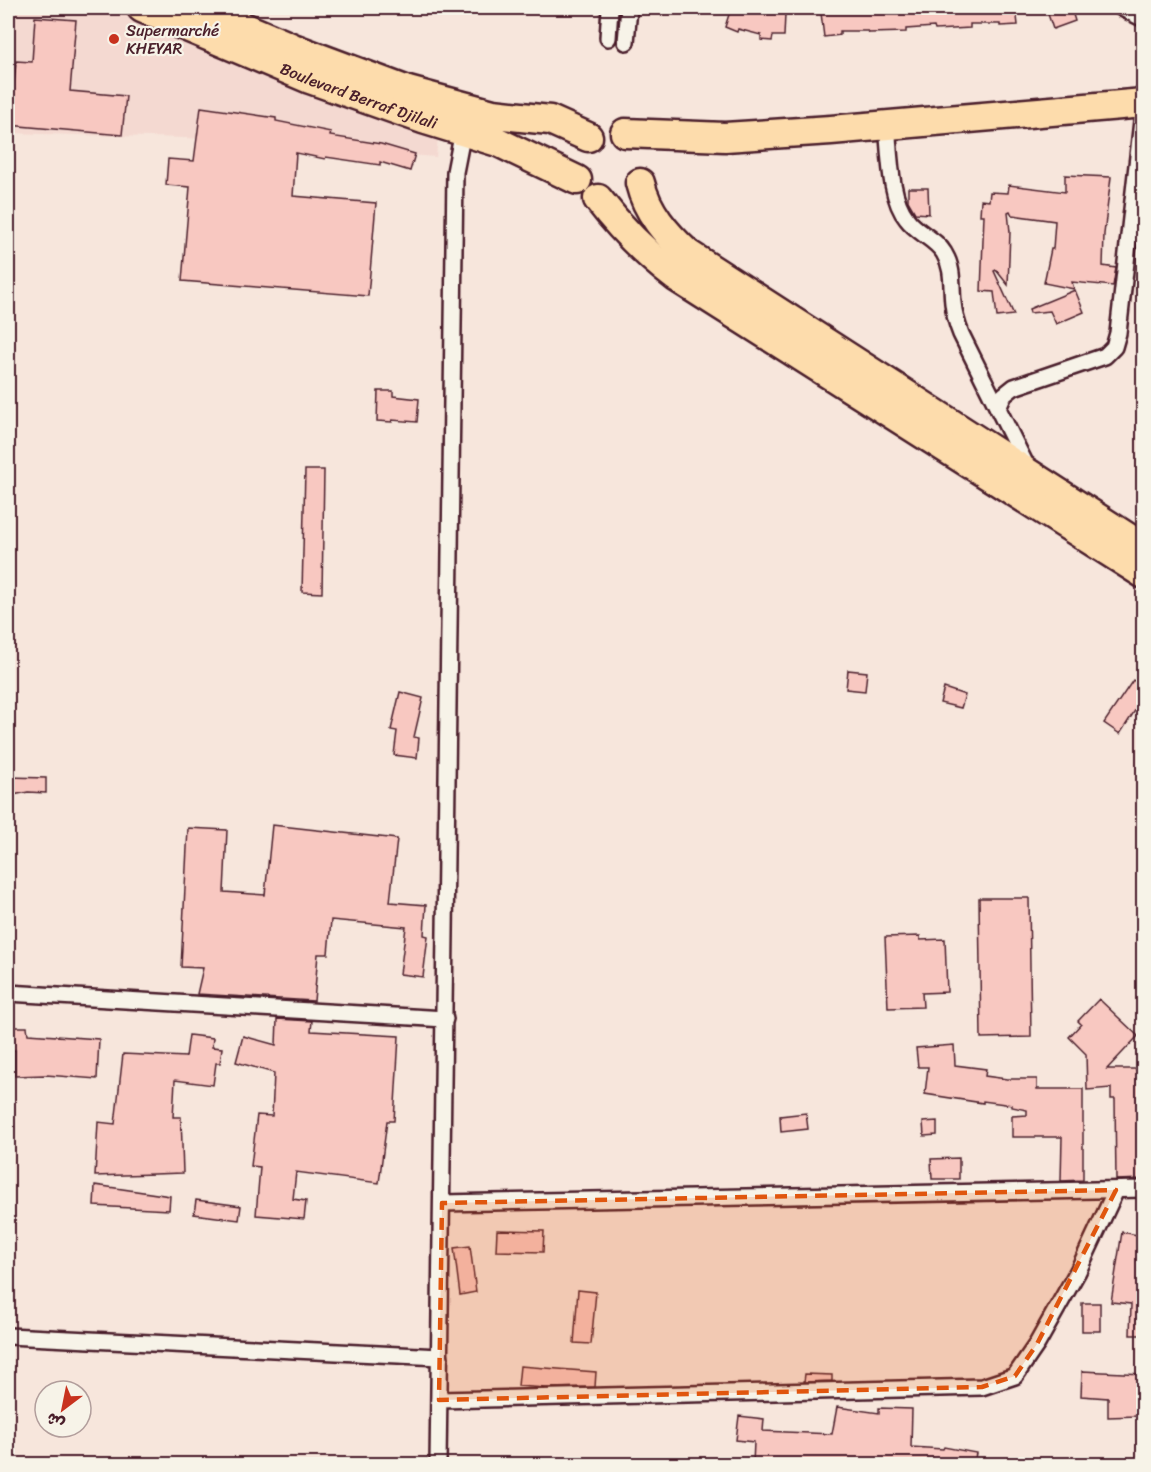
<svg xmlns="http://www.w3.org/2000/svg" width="1151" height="1472" font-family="Sriracha,'Playpen Sans Arabic',sans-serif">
	<rect width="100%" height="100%" fill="#f7e6dc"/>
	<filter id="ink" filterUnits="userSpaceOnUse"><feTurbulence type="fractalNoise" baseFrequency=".0167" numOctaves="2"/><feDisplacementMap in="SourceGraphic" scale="12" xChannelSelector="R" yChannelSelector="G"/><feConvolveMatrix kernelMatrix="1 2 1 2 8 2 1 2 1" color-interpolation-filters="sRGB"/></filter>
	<g filter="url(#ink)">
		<path fill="#f4d9d1" d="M8,8h204l226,130 -2,19 -250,-19 -178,-5z"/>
		<g fill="#f8c8c1" stroke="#4a1f2b" stroke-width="1.5">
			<path d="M731,8h21l33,6 -1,22h-11l-1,5 -11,-1v-5l-23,-6 -1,3 -12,-5z"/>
			<path d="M860,8h156l2,17 -18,1v-2h-30v4l-35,2 -1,-3 -28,2v3l-37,1 -1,-2h-28v4l-16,2 -3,-24 11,-3z"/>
			<path d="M1046,8h25l4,13 -22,8z"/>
			<path d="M35,17l41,3 -6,71 56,5 -4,39 -114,-10v-18l4,1 4,-47 16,1z"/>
			<path d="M201,107l75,11v3l55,11 -1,4 51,8 34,10 -5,17 -30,-9v3l-54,-8 -1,2 -29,-6 -3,43 83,7 -8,93 -186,-15 8,-94 -24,-2 2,-26 26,2z"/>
			<path d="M1065,175l46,2 -7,57 -1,32 13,2 -3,18 -41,-4 2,7 -30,-6 7,-34h2l2,-28 -43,-6 -2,-4 -2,1 2,20 -2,53 -12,-15 -2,1 20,44 -17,2 -3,-25 -13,-1 3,-76h-4l1,-15 8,1 1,-9 18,1 1,-8 56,7z"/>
			<path d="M908,188h20l1,26 -14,-1 -7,-12z"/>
			<path d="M1075,290l9,22 -28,12 -6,-13 -20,2 -1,-4z"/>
			<path d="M378,391h15v5l26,3 -2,23 -25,-2v2l-15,-1z"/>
			<path d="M305,470h19l-2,123 -20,-1z"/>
			<path d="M848,670l19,2 -2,19 -19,-2z"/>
			<path d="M1133,680l10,7v11l-23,36 -16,-11z"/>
			<path d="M944,688l21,7 -4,13 -21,-5z"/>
			<path d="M400,692l23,6 -9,39 5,1 -2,20 -23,-3 3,-24 -6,-1z"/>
			<path d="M8,777l38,1v15l-18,-1 -20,4z"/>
			<path d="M272,825l125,14 -7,63 36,3 -2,30 4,1 -5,41 -23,-3 6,-47 -75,-7 -3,34h-10l-4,47 -117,-7 6,-26 -22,-1 7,-139 39,2 -3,62 41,3z"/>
			<path d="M979,898h50l2,139 -50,1z"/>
			<path d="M920,936v4l25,-1 2,53 -25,1 1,14 -35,1 -3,-71z"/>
			<path d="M1099,999l39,37 -31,33h36v110l-27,1 -1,-81h-4v-11l-24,2 -1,-36 -17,-17 12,-13 -3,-3z"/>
			<path d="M277,1019l35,2 -1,10 88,5 -5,85h-7l-8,62 -83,-11 -3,27 13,2 -2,18 -48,-4 4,-48 -9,-1 6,-51 15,1 2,-43 -38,-11 7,-26 33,9z"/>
			<path d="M8,1027h19l1,7 71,5 -2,40 -51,-4 -31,1v-26h-7z"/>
			<path d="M189,1035l24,3 -1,9 10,1 -2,15h-4l-3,22 -38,-5 -2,37h8l2,56 -88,3 3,-54 17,2 8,-70 63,3z"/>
			<path d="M954,1045l1,20 31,4 -1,7 22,3h30v10h46v91l-22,1 1,-44h-50v-21l15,-1v-5l-15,-3v-2l-29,-4v2l-58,-9 3,-27h-10l-2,-19z"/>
			<path d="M806,1113l2,16 -27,3 -1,-16z"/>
			<path d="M937,1121v14l-13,1 -1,-14z"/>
			<path d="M959,1158v21h-27l-1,-20z"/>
			<path d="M95,1185l75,11 -1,14 -75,-4z"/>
			<path d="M196,1200l45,6 -2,14 -45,-6z"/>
			<path d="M497,1230l47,1 -1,21 -47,-1z"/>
			<path d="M1122,1232l21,4v99h-13l1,-31 -20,-2z"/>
			<path d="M470,1246l6,46 -16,3 -6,-47z"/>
			<path d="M578,1290l18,2 -5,52 -17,-1z"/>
			<rect x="1082" y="1303" width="18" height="28"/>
			<path d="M520,1366l76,6 -1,15 -49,1 -28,-2z"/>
			<path d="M1082,1371l61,3v26l-7,-1 1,17 -29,1v-19l-27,-2z"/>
			<path d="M805,1374l27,1v6l-28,1z"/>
			<path d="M837,1407l42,6v-5l33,1 -1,38 32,2 1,-2 32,6 -2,11h-221l1,-22 -18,-2 3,-24 25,3 -1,12 69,3z"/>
		</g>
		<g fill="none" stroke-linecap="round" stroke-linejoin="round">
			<defs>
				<g id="street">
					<path d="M1122,8l22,11"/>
					<path d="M608,38l2,-30"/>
					<path d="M626,42l3,-34"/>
					<path d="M887,125c3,28 2,72 20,94 10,14 29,20 37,34 10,16 7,33 9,50 1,11 4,21 8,31l67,135"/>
					<path d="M998,408l6,-13 10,-8 91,-31 9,-9 4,-14 26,-230"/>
					<path d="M8,993l437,26"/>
					<path d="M442,1203l702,-14"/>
					<path d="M8,1336l432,21"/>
					<path d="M439,1400l543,-13 33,-11 22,-32 41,-73 38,-81"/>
					<path d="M438,1464l17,-1292 8,-41"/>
				</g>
				<g id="highway">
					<path id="s1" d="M142,8l168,71 113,40 75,23 79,38"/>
					<path d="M199,8l94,40 115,43 85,23 57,6 38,17"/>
					<path d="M625,133l100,4 106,-7 313,-27"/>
					<path d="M640,183c7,29 26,51 48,71l456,294"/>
					<path d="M598,199c23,30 48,55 78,78l468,297"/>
				</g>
			</defs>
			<use href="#street" stroke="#4a1f2b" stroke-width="20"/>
			<use href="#highway" stroke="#4a1f2b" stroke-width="33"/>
			<use href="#street" stroke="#f7f3e8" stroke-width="15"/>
			<use href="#highway" stroke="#fddcac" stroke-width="28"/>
		</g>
	</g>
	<path fill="#e0560e" fill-opacity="0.2" stroke="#e0560e" stroke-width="4.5" stroke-dasharray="12 8" stroke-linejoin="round" d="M1116,1190l-79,154 -22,32 -33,11 -543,13 3,-197z"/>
	<circle fill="#c8321e" stroke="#f7f3e8" stroke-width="2" cx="114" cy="39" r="6"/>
	<g text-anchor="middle" stroke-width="4.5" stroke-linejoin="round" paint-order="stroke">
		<g font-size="16" fill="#4a1f2b" stroke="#f7f3e8" text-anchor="start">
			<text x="126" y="36">Supermarché<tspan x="126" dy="18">KHEYAR</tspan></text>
		</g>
		<g font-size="16" fill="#4a1f2b" stroke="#f7f3e8">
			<text dy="6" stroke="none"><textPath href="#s1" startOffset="234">Boulevard Berraf Djilali</textPath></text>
		</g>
	</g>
	<rect width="1151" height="1472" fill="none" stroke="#f7f3e8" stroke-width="30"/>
	<rect x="15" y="15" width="1121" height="1442" fill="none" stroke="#4a1f2b" stroke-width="2" filter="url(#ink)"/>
	<g transform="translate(63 1409) rotate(212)"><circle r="28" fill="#f7f3e8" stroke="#b29e9c" stroke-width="1.5"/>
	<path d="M0-4.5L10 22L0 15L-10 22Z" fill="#c8321e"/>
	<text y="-9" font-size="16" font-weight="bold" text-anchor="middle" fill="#4a1f2b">ش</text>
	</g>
</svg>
